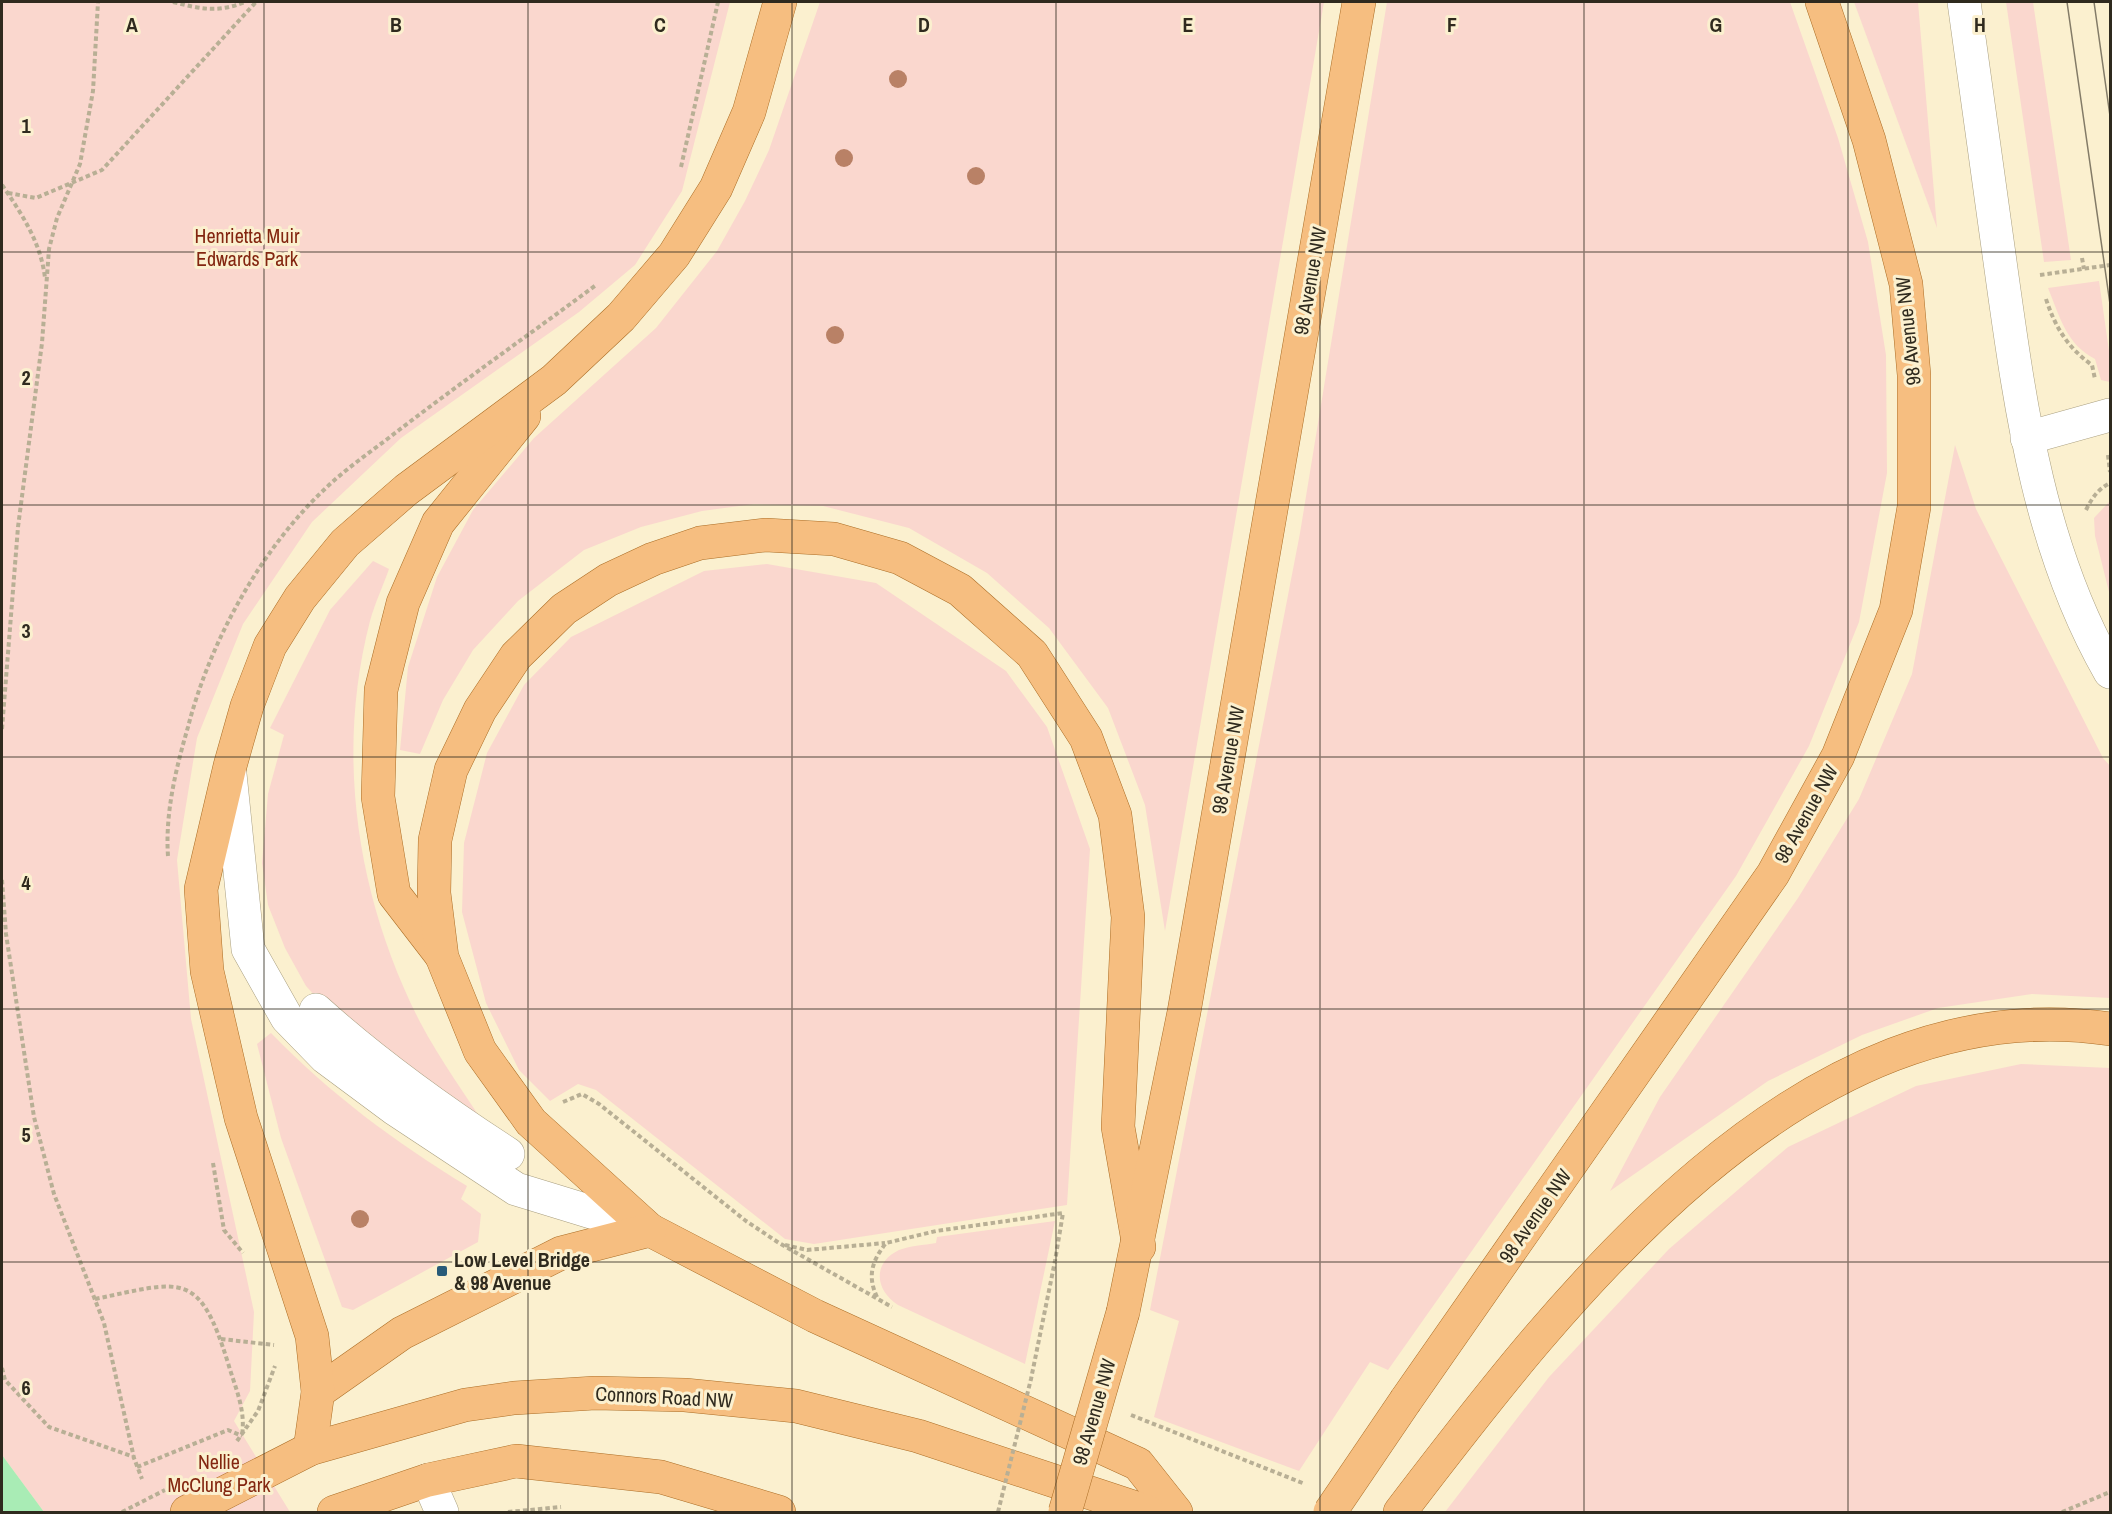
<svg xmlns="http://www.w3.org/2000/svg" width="2112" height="1514" font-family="'Archivo Narrow',sans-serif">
	<rect width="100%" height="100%" fill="#fbf0cf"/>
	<g fill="#fad7ce">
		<path d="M2,2h728l-48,189 -47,74 -56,47 -178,126 -89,84 -69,102 -46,114 -20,122 14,159 63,293 -4,79 -16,30 56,91h-246l-42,-57z"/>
		<path d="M820,2h504l-159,929 -20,-126 -37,-97 -59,-80 -62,-55 -78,-45 -86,-22 -69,-2 -52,7 -61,16 -57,23 -66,51 -45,49 -30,50 -23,54 -20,-4 8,-83 29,-90 36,-67 61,-72 122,-110 61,-77 28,-50 24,-51z"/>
		<path d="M1387,2h403l48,136 30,104 18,113 1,118 -28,149 -50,124 -73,130 -348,494 -18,-8 -71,109 -145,-54 25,-96 -29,-11 150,-777z"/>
		<path d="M1854,2h64l19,226z"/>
		<path d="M2006,2h27l38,258 -27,2z"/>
		<path d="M2099,281l11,77v24l-9,-2 -6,-21c-29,-15 -35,-42 -47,-71z"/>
		<path d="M1955,445l21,64 127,249 7,8v232l-78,-4 -94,14 -76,27 -94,46 -158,110 50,-94 138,-199 61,-99 53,-125z"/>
		<path d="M2110,501v95l-15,-60 -1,-18z"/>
		<path d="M373,561l16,8c-6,17 -14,34 -19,52 -35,135 -13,277 50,401 20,38 47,75 70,111l-64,-55 -80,-49 -40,-43 -21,-38 -17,-43 -6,-42 6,-69 16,-59 -14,-7 60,-118z"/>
		<path d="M767,564l109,19 130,88 41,56 43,122 -23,356 -253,39 -29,-5 -189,-149 -18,-6 -28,17 -31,-31 -33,-67 -24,-91 2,-69 23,-90 37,-68 47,-48 133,-66z"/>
		<path d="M271,1033c59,61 124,109 196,153l-6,13 20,15 -3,28 -125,68 -11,-3 -61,-169 -24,-94z"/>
		<path d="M2021,1064l89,4v444h-665l104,-135 120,-128 119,-102 128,-61z"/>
		<path d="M1055,1221l-30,143 -127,-59c-23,-15 -26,-42 1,-55 10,-4 25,-5 37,-7l1,-6z"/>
	</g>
	<path fill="#a9ecb5" d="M2,1455l42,57h-42z"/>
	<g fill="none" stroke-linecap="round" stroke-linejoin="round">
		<defs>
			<g id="minor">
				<path d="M1964,2c12,91 25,182 38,274 19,136 38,274 108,396"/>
				<path d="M2027,438l83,-23"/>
				<path d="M230,774l18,175 39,69 38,39 70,52 121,80 134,41"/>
				<path d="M316,1010c60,54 124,100 192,144"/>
				<path d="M428,1480l14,32"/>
			</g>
			<g id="major">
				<path d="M441,955l-47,-61 -16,-97 3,-107 22,-87 35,-80 86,-107"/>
				<path d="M1139,1247l-21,-120 10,-210 -13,-102 -29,-77 -54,-84 -72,-64 -60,-32 -66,-19 -68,-4 -66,8 -47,16 -45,21 -44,29 -48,47 -36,54 -29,60 -16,70 -1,53 8,64 38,94 51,71 119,108 165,86 323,148 38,48"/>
				<path d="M1123,1312l61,-300 175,-1010"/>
				<path d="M318,1392l84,-59 159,-80 89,-23"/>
				<path d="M1406,1400l367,-526 65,-118 58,-146 18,-103v-132l-8,-91 -37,-144 -47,-138"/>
				<path d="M310,1449l8,-57 -6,-56 -71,-218 -34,-147 -6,-82 29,-123 17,-60 23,-60 30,-48 45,-55 61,-53 148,-110 67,-63 53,-62 42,-67 33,-76 31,-110"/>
				<path d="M187,1512l123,-63 155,-44 49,-7 81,-5 90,2 111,11 122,30 230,76"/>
				<path d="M334,1512l94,-32 88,-19 145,16 118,35"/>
				<path d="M1400,1512c164,-215 403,-529 710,-483"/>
			</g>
		</defs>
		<use href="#minor" stroke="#a99f80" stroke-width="34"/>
		<use href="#major" stroke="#ac6e26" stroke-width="34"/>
		<g stroke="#b8af95" stroke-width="4" stroke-dasharray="4.5 3" stroke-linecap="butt">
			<path d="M173,2c28,7 44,11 72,0"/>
			<path d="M681,167l37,-165"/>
			<path d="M2,185c20,29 39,58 43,93"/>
			<path d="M8,193l28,5 66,-28 154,-168"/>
			<path d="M2082,258l2,11"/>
			<path d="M2040,275l70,-10"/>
			<path d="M2046,299c9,28 22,49 46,66l3,14"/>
			<path d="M2108,455l2,17"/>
			<path d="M2086,510c6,-12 12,-21 24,-27"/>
			<path d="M2,729l16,-202 24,-184 7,-94 8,-31 23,-54 13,-73 5,-89"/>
			<path d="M168,856c-3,-43 8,-88 20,-129 22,-86 74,-180 139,-240 22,-21 48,-38 72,-57 64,-49 131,-96 197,-145"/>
			<path d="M2,880l4,54 28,183 20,77 50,129 30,135 8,21"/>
			<path d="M563,1102l19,-8 17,10 147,117 33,22 113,64"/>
			<path d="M213,1163l11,67 19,23"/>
			<path d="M785,1245l22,5 78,-7"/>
			<path d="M877,1297c-10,-21 -5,-36 9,-54l50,-12 127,-18 -8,48"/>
			<path d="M95,1299c87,-18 104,-30 133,64 7,24 18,47 14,72"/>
			<path d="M221,1339l53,6"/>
			<path d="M2,1368l3,12 44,47 85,30"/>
			<path d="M1131,1415l174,69"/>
			<path d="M237,1441l21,-30 17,-45"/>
			<path d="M137,1467l91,-37 14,6"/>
			<path d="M508,1512l53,-5"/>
			<path d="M2062,1512l48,-20"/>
		</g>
		<use href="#minor" stroke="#fff" stroke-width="33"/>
		<use href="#major" stroke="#f6be80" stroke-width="33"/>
		<g stroke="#837b67" stroke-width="1.5">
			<path d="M2067,2l43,302"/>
			<path d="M2094,2l16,114"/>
		</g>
		<defs>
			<g id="major-bridge">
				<path d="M1065,1512l58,-200"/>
				<path d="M1330,1512l76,-112"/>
			</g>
		</defs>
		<use href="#major-bridge" stroke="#ac6e26" stroke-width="34" stroke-linecap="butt"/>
		<g stroke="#b8af95" stroke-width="4" stroke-dasharray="4.5 3" stroke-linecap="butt">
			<path d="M122,1512l43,-22"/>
			<path d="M998,1512l33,-133 24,-118"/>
		</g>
		<use href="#major-bridge" stroke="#f6be80" stroke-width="33"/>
	</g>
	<g fill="#b98166">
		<circle cx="898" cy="79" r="9"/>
		<circle cx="844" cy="158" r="9"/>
		<circle cx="976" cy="176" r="9"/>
		<circle cx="835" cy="335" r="9"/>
		<circle cx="360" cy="1219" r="9"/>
	</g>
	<path fill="none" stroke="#2f2a1e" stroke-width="1.5" stroke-opacity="0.55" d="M264,2v1510M528,2v1510M792,2v1510M1056,2v1510M1320,2v1510M1584,2v1510M1848,2v1510M2,252h2108M2,505h2108M2,757h2108M2,1009h2108M2,1262h2108"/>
	<rect fill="#285b78" stroke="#fbf0cf" stroke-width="2" x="436" y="1265" width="12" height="12" rx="3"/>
	<g text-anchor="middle" stroke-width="6" stroke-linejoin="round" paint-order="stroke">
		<g font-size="20" fill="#832610" stroke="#fbf0cf">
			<text x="247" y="243">Henrietta Muir<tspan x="247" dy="23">Edwards Park</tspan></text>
			<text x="219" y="1469">Nellie<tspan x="219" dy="23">McClung Park</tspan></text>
		</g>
		<g font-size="20" fill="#2f2a1e" stroke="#fbf0cf">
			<text transform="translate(1310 281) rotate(-80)" y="7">98 Avenue NW</text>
			<text transform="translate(1908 331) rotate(-96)" y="7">98 Avenue NW</text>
			<text transform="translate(1228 760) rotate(-80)" y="7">98 Avenue NW</text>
			<text transform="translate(1806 814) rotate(-61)" y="7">98 Avenue NW</text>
			<text transform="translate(1535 1216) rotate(-55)" y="7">98 Avenue NW</text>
			<text transform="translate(664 1397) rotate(3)" y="7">Connors Road NW</text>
			<text transform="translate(1094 1412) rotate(-74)" y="7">98 Avenue NW</text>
		</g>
		<g font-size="20" font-weight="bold" fill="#2f2a1e" stroke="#fbf0cf" text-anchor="start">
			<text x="454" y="1267">Low Level Bridge<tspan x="454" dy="23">&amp; 98 Avenue</tspan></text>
		</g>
	</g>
	<g font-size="20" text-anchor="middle" font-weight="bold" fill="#2f2a1e" stroke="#fbf0cf" stroke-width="6" stroke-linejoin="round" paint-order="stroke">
		<text x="132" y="32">A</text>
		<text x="396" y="32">B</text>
		<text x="660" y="32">C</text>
		<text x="924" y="32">D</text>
		<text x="1188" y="32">E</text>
		<text x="1452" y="32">F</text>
		<text x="1716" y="32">G</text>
		<text x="1980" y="32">H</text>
		<text x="26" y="133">1</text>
		<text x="26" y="385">2</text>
		<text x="26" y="638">3</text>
		<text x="26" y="890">4</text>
		<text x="26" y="1142">5</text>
		<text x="26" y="1395">6</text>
	</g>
	<rect width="2112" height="1514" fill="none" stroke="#2f2a1e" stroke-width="6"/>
</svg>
